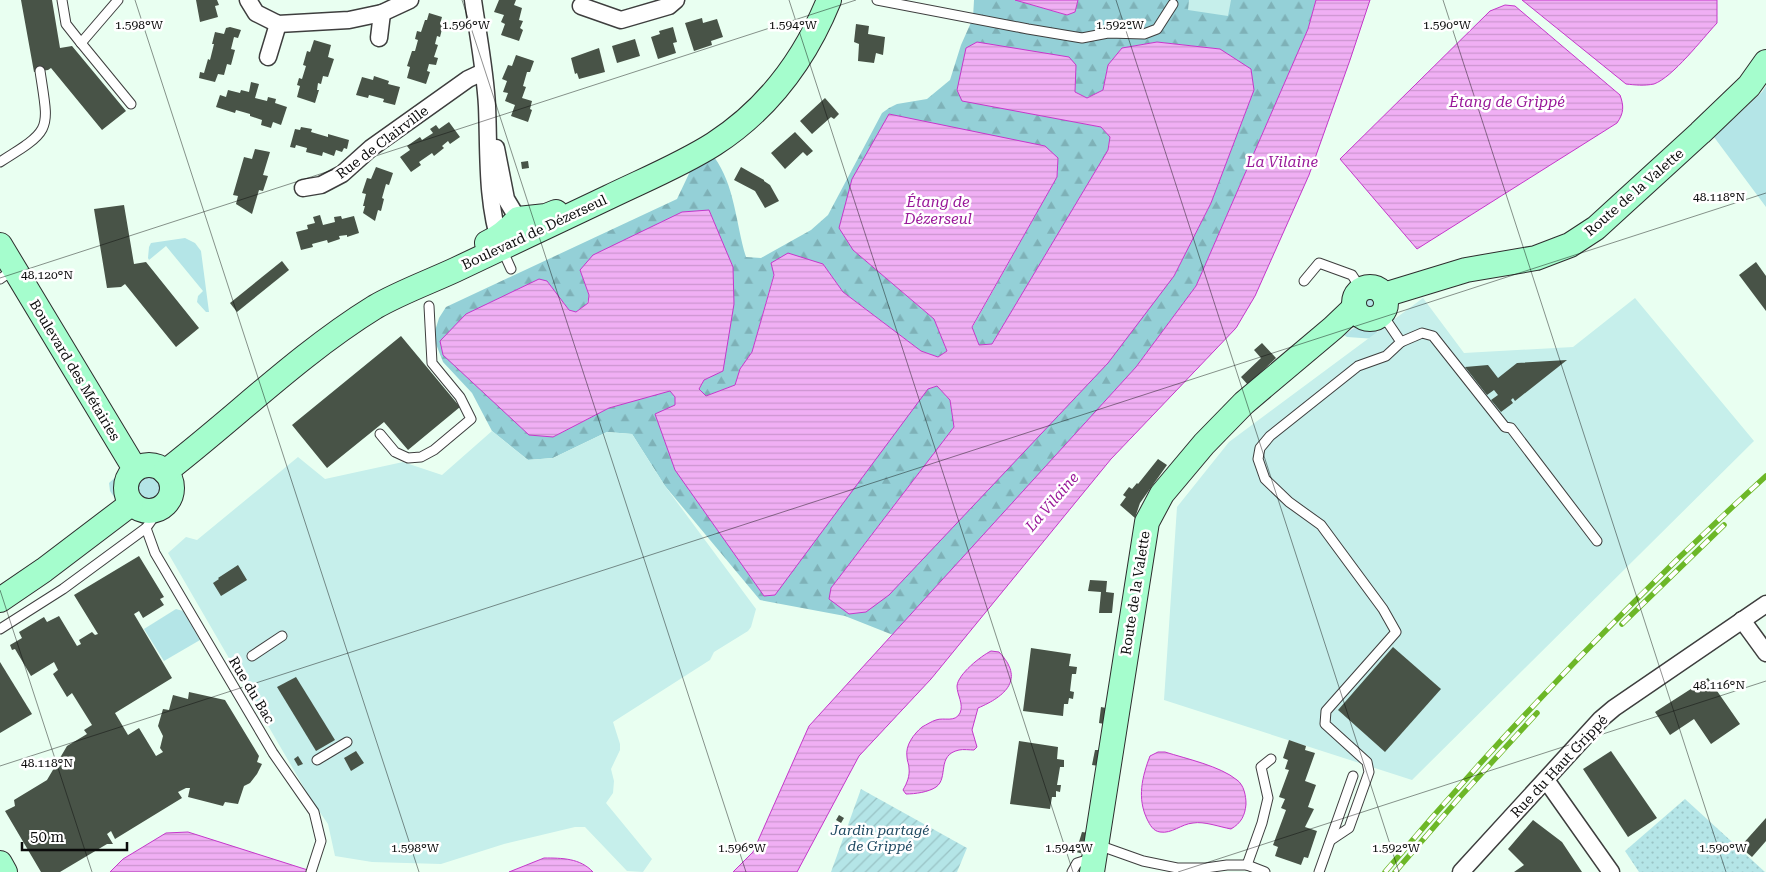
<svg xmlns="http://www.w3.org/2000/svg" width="1766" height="872" font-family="'Roboto Serif',serif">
	<defs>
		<pattern id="forest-firs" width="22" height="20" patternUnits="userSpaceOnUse" patternTransform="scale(1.25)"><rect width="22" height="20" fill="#94d0d7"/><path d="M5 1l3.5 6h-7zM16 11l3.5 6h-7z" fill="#7eb1b7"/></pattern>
		<pattern id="park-dots" width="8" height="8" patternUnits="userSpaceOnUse" patternTransform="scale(1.25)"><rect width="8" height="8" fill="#b4e5e7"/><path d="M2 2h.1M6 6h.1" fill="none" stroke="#99c3c5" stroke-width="1.8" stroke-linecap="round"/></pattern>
		<pattern id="garden-furrows" width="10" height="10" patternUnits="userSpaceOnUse" patternTransform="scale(1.25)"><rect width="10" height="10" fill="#b4e5e7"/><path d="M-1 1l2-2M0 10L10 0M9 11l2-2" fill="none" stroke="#99c3c5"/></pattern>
		<pattern id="water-rules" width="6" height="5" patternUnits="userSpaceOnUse" patternTransform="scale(1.25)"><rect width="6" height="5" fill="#f0aff4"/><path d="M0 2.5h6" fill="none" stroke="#cc95d0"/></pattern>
	</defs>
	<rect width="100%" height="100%" fill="#e9fff1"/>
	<g fill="#b4e5e7">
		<path d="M1766,86v121l-52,-70 48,-45z"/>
		<path d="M185,238l10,5 6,8 8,61h-3l-9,-10 1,-6 5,-5 -37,-45 -17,14 -1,-2 1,-11 2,-4z"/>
		<path d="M1370,291l4,2 6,9c-2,10 -8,13 -18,11l-4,-14 4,-5z"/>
		<path d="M1354,328l26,4 -4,7 -29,-2 -3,-2z"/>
		<path d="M122,471l-3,22 -3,7 -6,-9 -1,-8z"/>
		<circle cx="151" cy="489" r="14"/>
		<path d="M176,609l7,2 17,29 -36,21 -20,-32z"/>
	</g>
	<path fill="url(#forest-firs)" fill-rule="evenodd" d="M974,0h41l52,15 8,-3 3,-12h238l-8,29 -112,257 -60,81 -243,268 -48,-19 -85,-16 -95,-114 -33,-52 -25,-2 -54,26 -25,2 -36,-29 -20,-38 -29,-31 -7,-18 -1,-13 4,-13 7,-11 231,-108 18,-38 19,-4c21,28 22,68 32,100l15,1 50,-28 17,-15 54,-102 7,-5 8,-4 30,-5 23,-19 11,-35 12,-27zM1157,42l63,7 34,41 -43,113 -37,73 -343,312 123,-161 -4,-27 -13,-14 -9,3 -253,16v-8l-5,-7 -61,18 -56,29 -6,-156 22,29 7,2 11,-8 2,-9 -9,-25 124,110 -5,9 7,7 29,-11 5,-16 12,-17 22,-78 49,-10 20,28 78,59 17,6 9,-6 -13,-32 -81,-69 205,-92 -1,19 -85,151 7,17 13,-1 116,-194 2,-13 -9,-10 -139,-27 114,-35 -1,27 12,6 16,-8 5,-25 14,-17z"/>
	<path fill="url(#park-dots)" d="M1685,799l80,73h-126l-14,-21z"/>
	<path fill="url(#garden-furrows)" d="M861,789l106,59 -10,24h-126z"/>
	<g fill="#c6efeb">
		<path d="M1189,0h42l-3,16 -40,-6z"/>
		<path d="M1423,298l41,55 109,-6 62,-49 119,143 -342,339 -248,-80 13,-193 52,-65z"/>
		<path d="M492,431l36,29 25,-2 54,-26 25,2 33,52 91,123 -5,18 -3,4 -34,21 -4,8 -97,62 7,22v6l-9,19 3,12 -1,12 -7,10 46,56 -9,13 -16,-1 -42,-44h-10l-71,17 -63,20 -69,-2 -37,-6 -7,-32 -18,-26 -142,-245 18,-16 11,3 101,-83 27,22 78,-17 39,13z"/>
	</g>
	<g fill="url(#water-rules)" stroke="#c438ca">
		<path d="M1015,0h63l-3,12 -8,3z"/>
		<path d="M1316,0h54l-20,60 -41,115 -54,121 -19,32 -125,131 -180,220 -72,77 -62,116h-64l20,-20 56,-126 327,-359 60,-81 112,-257z"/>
		<path d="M1522,0h195v23c-15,16 -44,54 -63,61 -10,2 -19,1 -28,0z"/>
		<path d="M1505,5l10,1 105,89c4,11 4,18 -3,28l-200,126 -77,-90 150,-148z"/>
		<path d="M977,42l92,15 7,8 -1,27 12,6 16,-8 5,-25 14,-17 35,-6 63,7 31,20 3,21 -43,113 -37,73 -66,87 -219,232 -23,17 -17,2 -20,-15 2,-11 123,-161 -4,-27 -13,-14 -9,3 -153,206 -11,1 -89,-126 -20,-56 20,-9v-8l-5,-6 -61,17 -56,29 -24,-2 -86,-80 -3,-14 26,-27 73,-35 8,2 22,29 7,2 12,-9 1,-8 -9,-25 13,-15 89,-43 27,-2 24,57 1,37 -11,67 -19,9 -5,9 7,7 29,-11 5,-16 12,-17 22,-77 -3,-12 17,-10 35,11 20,28 78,59 17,6 9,-6 -13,-32 -81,-69 -14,-22 13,-49 37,-65 156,32 13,12 -1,19 -85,150 7,18 13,-1 116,-194 2,-13 -9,-10 -139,-26 -5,-11 9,-42z"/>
		<path d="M991,651l8,1c26,27 7,44 -21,56l-6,22 5,17 -3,3c-4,0 -11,-1 -15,0 -23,5 -10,28 -23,37 -7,5 -21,7 -30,7l-3,-4c4,-7 7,-14 6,-22 0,-4 -2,-7 -2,-11 -2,-12 7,-23 15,-30 4,-2 10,-6 14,-7 8,-3 19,3 24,-7 4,-9 -3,-18 -3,-27 1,-12 24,-30 34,-35z"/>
		<path d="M1158,752h7c22,7 55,14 72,28 7,5 9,16 9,24 -1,12 -5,19 -15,25 -11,-2 -27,-8 -38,-6 -12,1 -21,11 -33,9 -7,-1 -10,-7 -13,-13 -10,-21 -5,-42 3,-63z"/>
		<path d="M188,832l126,40h-204l13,-13 43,-26z"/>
		<path d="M544,858c18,0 36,0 49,14h-84z"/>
	</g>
	<g fill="#485347">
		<path d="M21,0h31l8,48 12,-2 54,65 -24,19 -51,-62 -3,2 -14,2z"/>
		<path d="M196,0h21l2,5 -4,1 3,11 -18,5z"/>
		<path d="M499,0h17l-2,5 8,3 -3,12 4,1 -3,7 3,2 -4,11 -18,-6 4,-11 -4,-2 3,-7 -10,-3z"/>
		<path d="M429,13l13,4 -2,7 3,1 -3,12 -3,-1 -2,8 3,1 -4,12 4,1 -2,7 -7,-1 -2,7 3,1 -4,12 -19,-6 3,-11 -3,-1 5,-15h3l3,-11 -3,-1 2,-8 4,1 4,-12h2z"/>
		<path d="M702,18l1,5 14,-4 6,18 -12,4 1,4 -18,6 -9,-28z"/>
		<path d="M856,24l13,2 -1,8 17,3 -2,18 -7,-2 -2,10 -16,-2 1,-17 -5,-2z"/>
		<path d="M230,27l11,3 -3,8 -4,-1 -3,12 4,1 -4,15 -4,-1 -3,11 -6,-1 -3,8 -16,-4 1,-6 4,1 4,-14 2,1 4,-16h-2l3,-12 9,2 2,-6z"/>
		<path d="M673,27l4,15 -4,1 3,10 -18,6 -7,-22 9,-3 -1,-3z"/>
		<path d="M635,39l5,17 -23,7 -5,-17z"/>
		<path d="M314,40l17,5 -3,12 6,2 -6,18 -5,-1 -2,8 -3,-1 -1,7h2l-4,13 -18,-6 3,-11 -3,-1 2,-7 3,1 4,-13 -3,-1 4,-14 3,1z"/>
		<path d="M599,48l6,24 -26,7 -2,-6 -2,1 -4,-16z"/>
		<path d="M516,55l18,6 -4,11h-3l-4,14 3,1 -4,11 10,3 -2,8 2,1 -4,12 -17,-6 4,-11 -10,-4 3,-8 -5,-1 4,-11 -5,-2 6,-14 4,1z"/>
		<path d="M374,76l15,5 -1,3 12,3 -5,18 -12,-3 1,-3 -15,-4 -1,3 -12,-3 6,-18 11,3z"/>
		<path d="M251,82l8,2 -4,14 12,3 1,-4 8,2 -1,4 12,4 -6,18 -8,-3 -2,6 -10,-3 1,-5 -12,-4v-2l-14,-4 -1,3 -19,-6 4,-12 6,2 2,-7 12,3 1,-3 8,2z"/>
		<path d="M825,98l14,16 -5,5 -3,-2 -19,17 -12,-13z"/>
		<path d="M449,122l11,15 -10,7 -2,-3 -6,5 2,2 -10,8 -2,-3 -13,9 2,3 -10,7 -11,-15 10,-7 -3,-4 13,-9 2,3 11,-7 -3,-4 6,-4 3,4z"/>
		<path d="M301,127l11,2 -1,3 17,5v-3l21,6 -2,9 -3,-1 -2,4 -6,-2 -2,6 -11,-4 -1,4 -16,-4 1,-4 -11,-3 -1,3 -5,-1 5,-18 5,1z"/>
		<path d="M795,132l18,19 -6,5 -4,-4 -18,17 -14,-16z"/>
		<path d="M255,149l15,3 -7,23 5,1 -5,15 -4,-1 -7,24 -16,-10 2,-8 -5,-1 11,-38 8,2z"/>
		<path d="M528,161l1,7 -7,1 -1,-7z"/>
		<path d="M376,167l17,6 -4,12 -3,-1 -4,14 2,1 -3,12 -3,-1 -3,11 -12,-8 2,-7h-2l3,-12 -4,-1 5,-15 4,1z"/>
		<path d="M741,167l23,13v1l6,4 9,16 -14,7 -10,-17 -21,-11z"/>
		<path d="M124,205l10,59 12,-2 53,66 -23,19 -51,-63 -4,3 -14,1 -13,-79z"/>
		<path d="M320,215l3,10 12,-3 -1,-5 7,-1 1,3 12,-3 5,17 -12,4v-2l-8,1 1,3 -12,4 -1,-3 -15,4 1,3 -12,3 -5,-18 12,-3 -1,-4 8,-2 -2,-6z"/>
		<path d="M282,261l7,9 -52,42 -7,-9z"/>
		<path d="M1756,262l10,14v35l-27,-36z"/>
		<path d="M401,336l59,71 -52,43 -24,-28 -57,46 -35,-43z"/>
		<path d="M1262,343l14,15 -28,27 -7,-8 20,-19 -7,-8z"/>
		<path d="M1567,360l-52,41 -2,-3 -2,2 2,3 -12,9 -10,-12 7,-5 -4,-5 -7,5 -22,-28 23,-2 10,13 19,-15z"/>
		<path d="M1158,459l9,6 -27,38 -5,15 -15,-13 6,-8 -3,-2 6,-8 3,2 5,-6 1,1z"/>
		<path d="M139,556l25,41 -4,2 4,6 -21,13 -4,-7 -5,3 38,64 -57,35 13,22 11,-7 17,28 7,-4 -3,-4 3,-12 -5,-10 5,-17 6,1 4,-15 15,4 1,-7 36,8 34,56 -2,6 5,2 -5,10 -7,9 -6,3 -6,18 -13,-2 -2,4 -35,-9 2,-9h-4l-8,4 4,6 -67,41 -4,-8 -4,3 6,10h-6l-47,28h-19l-36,-61 10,-5 -1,-6 33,-20 20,-34 20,-12 -3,-4 8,-5 -20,-32 -5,4 -14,-23 5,-4 -4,-8 -23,14 -16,-27 -3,1 -2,-5 12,-7 -3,-6 25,-15 3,5 12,-6 18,30 4,-2 -2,-4 13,-8 3,3 3,-1 -24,-39z"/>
		<path d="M238,565l9,15 -26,16 -8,-13 6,-4 -1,-1z"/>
		<path d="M1090,580l17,1 -1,11 8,1 -2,20h-13l2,-21 -13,-1z"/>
		<path d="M1393,647l48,42 -56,63 -47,-42z"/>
		<path d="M1031,648l40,6 -2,12 8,1 -1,7h-4l-2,17 4,1 -1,7 -4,-1 -1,6h-4l-1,12 -40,-5z"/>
		<path d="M0,662l32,52 -32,19z"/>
		<path d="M296,677l39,63 -19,11 -39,-64z"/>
		<path d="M1708,678l32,46 -29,20 -17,-25 -24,16 -15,-23z"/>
		<path d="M1101,707l5,1 -2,16 -5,-1z"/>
		<path d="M1289,740l17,6 -1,4 10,3 -10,28 11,4 -8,22 6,2 -9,18 12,4 -9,27 -4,-1 -3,8 -26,-9 3,-9 -5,-2 13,-35 -5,-2 4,-9 -6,-2 10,-27 -4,-1 3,-9 -5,-2z"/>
		<path d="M1019,741l39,6 -1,12 7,1v7h-4l-3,18h4l-1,7 -4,-1v6h-4l-2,12 -40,-5z"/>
		<path d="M1095,750h6l-2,16 -7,-1z"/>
		<path d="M356,751l8,12 -13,8 -7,-13z"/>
		<path d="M1611,751l46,67 -29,19 -45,-68z"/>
		<path d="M298,756l5,8 -5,2 -4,-7z"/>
		<path d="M839,815l5,3 -3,5 -5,-3z"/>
		<path d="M1766,818v23l-14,16 -12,-10z"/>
		<path d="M1533,820l29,22 20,30h-68l10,-7 -16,-16z"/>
		<path d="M1082,832l7,1 -5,21 -8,-2z"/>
	</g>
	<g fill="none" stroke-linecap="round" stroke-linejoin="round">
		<defs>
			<g id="lane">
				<path d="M62,0l4,24 15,19"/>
				<path d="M118,0l-37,43 50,61"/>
				<path d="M877,0l151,29 54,9 26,-5 36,1 13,-5 16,-25"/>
				<path d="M0,162c53,-33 49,-31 40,-91"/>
				<path d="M502,249l9,20"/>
				<path d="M0,279l14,-10"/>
				<path d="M1304,281l15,-18 33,12 9,14"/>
				<path d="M1401,342l21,-9 11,3 72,91 6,1 86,113"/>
				<path d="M380,434l15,18 13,6 13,-1 13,-7 37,-31 -11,-22 -28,-34 -3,-57"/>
				<path d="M146,528l9,25 66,112 52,88 41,59 7,29 -10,31"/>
				<path d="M0,629l63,-40 83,-61 5,-7 2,-10"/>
				<path d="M252,656l30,-20"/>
				<path d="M317,760l30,-18"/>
				<path d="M1331,840l18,-12 20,-56 -2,-10 -42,-38 1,-13 70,-79 -13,-23 -62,-84 -32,-23 -24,-23 -7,-20 2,-11 10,-12 88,-70 28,-10 15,-14 -19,-28"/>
				<path d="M1098,845l45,16 34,7h29l21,-3h20l18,7"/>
				<path d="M1247,865l15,-42 6,-25 -7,-31 10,-8"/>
				<path d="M1072,872l5,-9 16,-5"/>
				<path d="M1319,872l34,-96"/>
			</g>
			<g id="street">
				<path d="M248,0l8,13 22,11 71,-4 33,-7 28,-13"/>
				<path d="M473,0c5,35 12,70 14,106 2,46 -1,95 14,140"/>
				<path d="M581,6l40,14 48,-14 7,-6"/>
				<path d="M379,38l3,-25"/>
				<path d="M268,57l10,-33"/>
				<path d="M496,148l10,51 12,20"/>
				<path d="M303,188l18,-3 21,-11 29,-26 97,-69 15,-7"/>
				<path d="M1742,620l24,33"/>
				<path d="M1546,780l65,92"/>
				<path d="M1461,872l140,-153 13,-11 152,-104"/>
			</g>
			<g id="secondary">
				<path d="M487,243c13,-6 21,-13 31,-24l28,-3 10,-4"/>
				<path d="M0,245l135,224"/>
				<circle cx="1370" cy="303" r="16"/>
				<path d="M1384,295l82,-25 70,-12 34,-13 26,-17 104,-95 49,-47 17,-24"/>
				<circle cx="149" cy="488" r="23"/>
				<path d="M165,472c70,-54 134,-118 210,-165 24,-14 54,-25 80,-37 51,-24 103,-49 154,-73 35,-17 72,-32 105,-53 54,-35 91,-85 115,-144"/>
				<path d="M0,600l44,-30 87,-66"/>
				<path d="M0,863l5,9"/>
				<path d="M1092,872l55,-350 15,-28 42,-50 40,-41 89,-75 21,-20"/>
			</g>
		</defs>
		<use href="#lane" stroke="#3e3e3e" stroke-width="11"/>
		<use href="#street" stroke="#3e3e3e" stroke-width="19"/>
		<use href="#secondary" stroke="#2d2d2d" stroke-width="26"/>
		<use href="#lane" stroke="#fff" stroke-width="9"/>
		<use href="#street" stroke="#fff" stroke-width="16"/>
		<use href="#secondary" stroke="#a5fdcd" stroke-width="24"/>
		<defs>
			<g id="rail">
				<path d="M1622,624l102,-99"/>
				<path d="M1385,872c119,-140 245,-272 381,-396"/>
				<path d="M1395,872l65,-75 77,-84"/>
			</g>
		</defs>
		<use href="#rail" stroke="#6db727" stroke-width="5.5"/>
		<use href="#rail" stroke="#fff" stroke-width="4" stroke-dasharray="11" stroke-linecap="butt"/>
	</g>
	<path fill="none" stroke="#0b0b0b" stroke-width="1" stroke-opacity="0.45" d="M135,0l284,872M462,0l284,872M789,0l284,872M1116,0l283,872M1443,0l283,872M0,278l856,-278M0,590l92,282M0,766l1766,-573M1178,872l588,-191"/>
	<g text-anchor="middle" stroke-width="5" stroke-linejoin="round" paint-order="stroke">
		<g font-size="14" fill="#0b0b0b" stroke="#fff">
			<text transform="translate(382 142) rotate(-37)" y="5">Rue de Clairville</text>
			<text transform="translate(1634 192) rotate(-41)" y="5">Route de la Valette</text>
			<text transform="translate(534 232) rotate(-25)" y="5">Boulevard de Dézerseul</text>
			<text transform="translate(75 370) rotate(59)" y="5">Boulevard des Métairies</text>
			<text transform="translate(1135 593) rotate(-81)" y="5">Route de la Valette</text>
			<text transform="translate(252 690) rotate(59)" y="5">Rue du Bac</text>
			<text transform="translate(1559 766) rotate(-47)" y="5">Rue du Haut Grippé</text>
		</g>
		<g font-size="14" font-style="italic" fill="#1d4860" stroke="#fff">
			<text x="880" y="835">Jardin partagé<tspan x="880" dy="16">de Grippé</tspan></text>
		</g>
		<g font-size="15" font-style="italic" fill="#991899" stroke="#fff">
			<text x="1507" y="107">Étang de Grippé</text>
			<text x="1282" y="167">La Vilaine</text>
			<text x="938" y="207">Étang de<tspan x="938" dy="17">Dézerseul</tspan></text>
			<text transform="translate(1052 502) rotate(-49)" y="5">La Vilaine</text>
		</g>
	</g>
	<g font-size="12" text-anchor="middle" fill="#0b0b0b" stroke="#fff" stroke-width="5" stroke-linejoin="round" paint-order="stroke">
		<text x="139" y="29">1.598°W</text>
		<text x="466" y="29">1.596°W</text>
		<text x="793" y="29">1.594°W</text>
		<text x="1120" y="29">1.592°W</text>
		<text x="1447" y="29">1.590°W</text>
		<text x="1719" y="201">48.118°N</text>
		<text x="47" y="279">48.120°N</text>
		<text x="1719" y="689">48.116°N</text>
		<text x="47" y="767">48.118°N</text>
		<text x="415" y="852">1.598°W</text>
		<text x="742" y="852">1.596°W</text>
		<text x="1069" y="852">1.594°W</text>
		<text x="1396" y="852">1.592°W</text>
		<text x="1723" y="852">1.590°W</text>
	</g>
	<path d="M22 842v8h105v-8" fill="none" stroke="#0b0b0b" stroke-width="2.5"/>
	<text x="30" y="842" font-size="15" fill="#0b0b0b" stroke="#ffffff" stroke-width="4" paint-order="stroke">50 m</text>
</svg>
